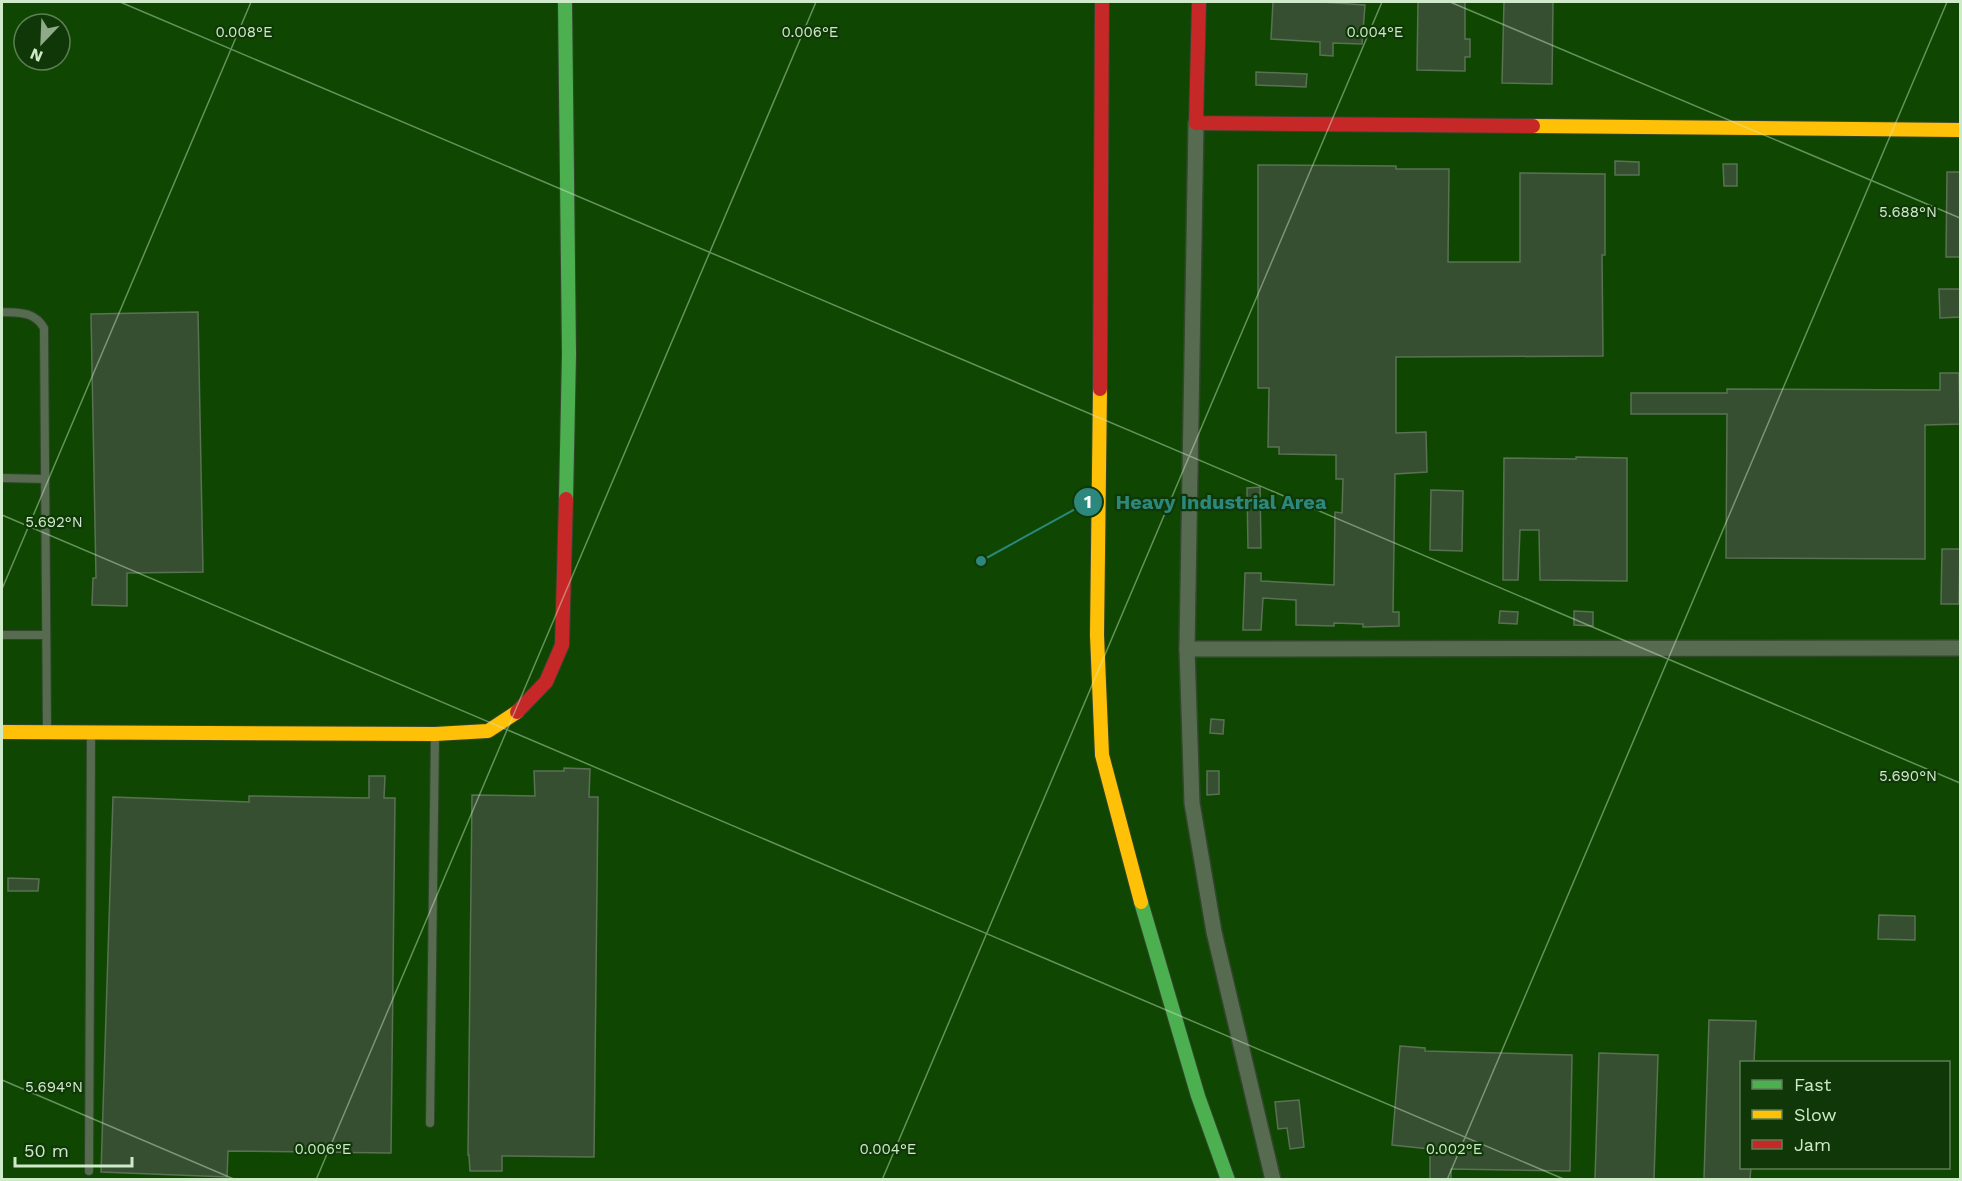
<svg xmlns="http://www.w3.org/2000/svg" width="1962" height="1181" font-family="'Work Sans',sans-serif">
	<rect width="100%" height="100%" fill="#173410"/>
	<path fill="#0f4702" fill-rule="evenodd" d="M2,2h1958v1177h-1958zM24,24h36v36h-36zM1742,1062h206v106h-206z"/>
	<g fill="#364f30" stroke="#5a7154" stroke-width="1.5">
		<path d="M1273,2h48l44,3 -3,39 -29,-1v13l-13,-1v-13l-49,-3z"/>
		<path d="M1418,2h47v37h5v18h-5v14l-48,-1z"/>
		<path d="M1504,2h49l-1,82 -50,-1z"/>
		<path d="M1256,72l51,2 -1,13 -50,-2z"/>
		<path d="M1615,161l24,1v13h-24z"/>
		<path d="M1723,164h14v22h-13z"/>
		<path d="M1258,165l138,1v3h53l-1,93h72v-89l85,1v81h-3l1,101 -207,1v76l30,-1 1,40 -32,2 -2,138h6v14l-36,1v-3l-29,-1v3l-38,-1v-25l-33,-2 -2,32h-18l2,-57h16v8l73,4 1,-73 7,1 1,-34h-7v-24l-57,-1v-7h-11l1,-59h-11z"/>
		<path d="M1947,172h13v85h-14z"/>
		<path d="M1939,289h21v28l-20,1z"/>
		<path d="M198,312l5,260 -76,1v33l-35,-1 1,-27h3l-5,-264z"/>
		<path d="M1940,373h19l1,51 -35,1v134l-199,-1 1,-144h-96v-21h96v-4l213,1z"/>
		<path d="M1576,457l51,1v123l-87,-1 -1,-50h-19l-2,50h-15l1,-122 72,1z"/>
		<path d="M1260,487l1,61h-13l-1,-60z"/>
		<path d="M1431,490l32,1 -1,60 -32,-1z"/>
		<path d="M1942,549h18l-1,55h-18z"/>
		<path d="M1500,611l18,1 -1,12 -18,-1z"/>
		<path d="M1574,611l19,1v14l-19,-1z"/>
		<path d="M1211,719l13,1 -1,14 -13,-1z"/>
		<path d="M564,768l26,1 -1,28h9l-4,360 -92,-1v15h-32l-1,-16h-1l4,-360 63,1 -1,-25h30z"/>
		<path d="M1207,771h12v23l-12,1z"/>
		<path d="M369,776h16l-1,22h11l-4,355 -163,-2 -1,26 -126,-5 12,-375 136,5v-6l120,2z"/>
		<path d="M8,878l31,1 -1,12h-30z"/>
		<path d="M1879,915l36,1v24l-37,-1z"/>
		<path d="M1709,1020l47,1 -2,41h-12v105h9l-1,12h-46z"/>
		<path d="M1400,1046l25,2v3l147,4 -2,116 -119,-2v10h-21v-30l-38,-4z"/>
		<path d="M1599,1053l59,2 -4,124h-59z"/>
		<path d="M1299,1100l5,47 -14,2 -3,-21 -9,1 -3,-27z"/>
	</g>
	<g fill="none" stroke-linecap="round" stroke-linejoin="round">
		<defs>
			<g id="lane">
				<path d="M2,312c17,1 32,-1 42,16l3,403"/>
				<path d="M2,478l43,1"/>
				<path d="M2,635h43"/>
				<path d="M430,1123l5,-389"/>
				<path d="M89,1171l2,-439"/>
			</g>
			<g id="street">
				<path d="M1196,123l-9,526 5,154 22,129 59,248"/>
				<path d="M1187,649l773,-1"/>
			</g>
			<g id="fast">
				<path d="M565,2l4,352 -3,145"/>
				<path d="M1141,902l57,194 30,84"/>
			</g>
			<g id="slow">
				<path d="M1533,126l427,4"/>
				<path d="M1100,389l-3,246 5,120 39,147"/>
				<path d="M2,732l433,2 53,-3 29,-19"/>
			</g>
			<g id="jam">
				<path d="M1199,2l-3,121 337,3"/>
				<path d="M1100,389l2,-387"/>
				<path d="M517,712l29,-30 16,-37 4,-146"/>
			</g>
		</defs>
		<use href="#lane" stroke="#32452d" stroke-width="10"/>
		<use href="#street" stroke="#32452d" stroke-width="18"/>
		<use href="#fast" stroke="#32452d" stroke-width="16"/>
		<use href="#slow" stroke="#32452d" stroke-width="16"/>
		<use href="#jam" stroke="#32452d" stroke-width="16"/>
		<use href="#lane" stroke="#576b51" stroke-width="8"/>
		<use href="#street" stroke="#576b51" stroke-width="15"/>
		<use href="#fast" stroke="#4caf50" stroke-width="14"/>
		<use href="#slow" stroke="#ffc107" stroke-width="14"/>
		<use href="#jam" stroke="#c62828" stroke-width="14"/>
	</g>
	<path fill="none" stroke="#ceeac9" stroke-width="1.5" stroke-opacity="0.45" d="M120,2l1840,781M1450,2l510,216M2,515l1564,665M2,589l249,-587M2,1080l234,100M316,1180l500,-1178M882,1180l500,-1178M1447,1180l500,-1178"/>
	<g font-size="15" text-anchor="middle" fill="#ceeac9" stroke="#103707" stroke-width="4.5" stroke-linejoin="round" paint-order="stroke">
		<text x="244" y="37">0.008°E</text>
		<text x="810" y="37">0.006°E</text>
		<text x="1375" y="37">0.004°E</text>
		<text x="1908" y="217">5.688°N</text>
		<text x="54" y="527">5.692°N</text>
		<text x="1908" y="781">5.690°N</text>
		<text x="54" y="1092">5.694°N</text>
		<text x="323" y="1154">0.006°E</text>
		<text x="888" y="1154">0.004°E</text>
		<text x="1454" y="1154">0.002°E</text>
	</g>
	<path fill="none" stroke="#2c877c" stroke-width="2" d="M981 561L1088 502"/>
	<g fill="#2c877c" stroke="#103707" stroke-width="2">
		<circle cx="981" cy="561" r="6"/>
		<circle cx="1088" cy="502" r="15"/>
	</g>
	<g font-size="18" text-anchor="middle" font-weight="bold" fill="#fff">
		<text x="1088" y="508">1</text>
	</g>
	<g font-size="20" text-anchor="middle" font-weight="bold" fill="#2c877c" stroke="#103707" stroke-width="4.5" stroke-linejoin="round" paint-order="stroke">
		<text x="1221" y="509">Heavy Industrial Area</text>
	</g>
	<rect width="1962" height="1181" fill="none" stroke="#ceeac9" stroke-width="6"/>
	<rect x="1740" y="1061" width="210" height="108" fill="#103707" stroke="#5c7f55" stroke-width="1.5"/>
	<rect x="1752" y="1080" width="30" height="9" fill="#4caf50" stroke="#5c7f55" stroke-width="1.5"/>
	<text x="1794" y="1091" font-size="18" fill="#ceeac9">Fast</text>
	<rect x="1752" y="1110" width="30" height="9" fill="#ffc107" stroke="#5c7f55" stroke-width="1.5"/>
	<text x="1794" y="1121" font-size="18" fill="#ceeac9">Slow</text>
	<rect x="1752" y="1140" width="30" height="9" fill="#c62828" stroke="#5c7f55" stroke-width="1.5"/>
	<text x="1794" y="1151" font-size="18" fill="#ceeac9">Jam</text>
	<g transform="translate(42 42) rotate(203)"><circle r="28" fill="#103707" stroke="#5c7f55" stroke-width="1.5"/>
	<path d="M0-4.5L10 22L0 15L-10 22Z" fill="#8eaa88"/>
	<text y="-9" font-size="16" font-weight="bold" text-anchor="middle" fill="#ceeac9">N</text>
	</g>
	<path d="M15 1157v9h117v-9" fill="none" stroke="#ceeac9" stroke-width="3"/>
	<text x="24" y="1157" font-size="18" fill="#ceeac9" stroke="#103707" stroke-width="4.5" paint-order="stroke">50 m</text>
</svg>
